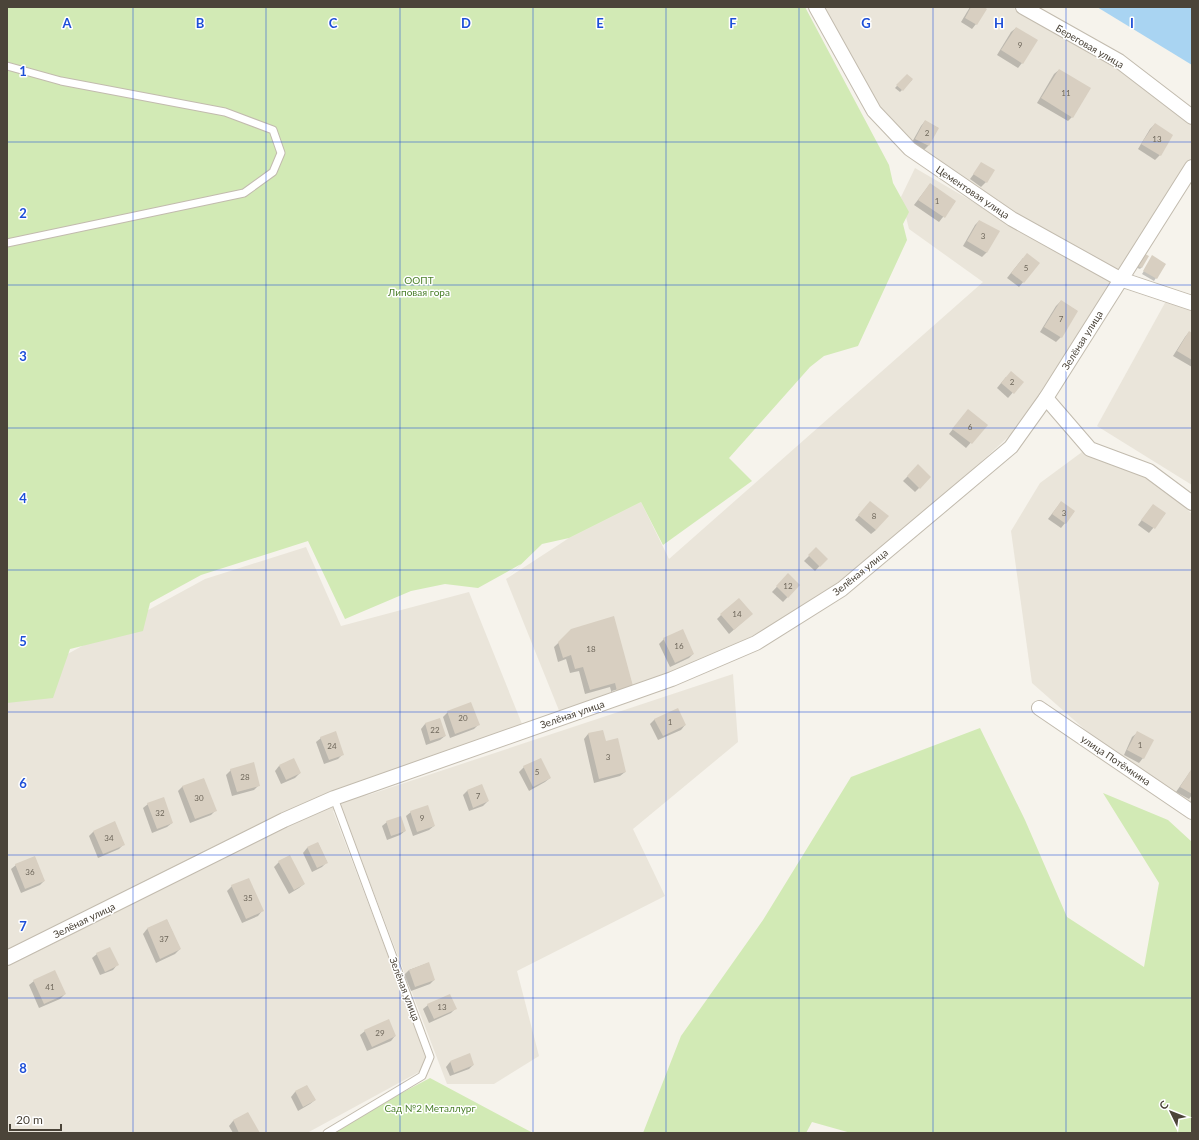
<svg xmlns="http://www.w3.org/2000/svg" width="1199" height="1140" font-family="Lato,sans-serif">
	<rect width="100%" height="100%" fill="#f6f3ec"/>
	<g fill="#eae5da">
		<path d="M822,7h190l100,56 80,62v32l-74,116 -117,-68 -70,-47 -49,-47 -14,-21z"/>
		<path d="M915,168l196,114 -93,146 -96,88 -93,78 -106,58 -90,34 -16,5 -57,22 -54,-134 63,-41 72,-36 28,57 314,-277 -74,-53 -8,-32z"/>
		<path d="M1166,301l26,10v174l-95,-59z"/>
		<path d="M1082,452l74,29 36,33v290l-85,-55 -75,-66 -21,-152 29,-48z"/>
		<path d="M306,547l35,79 128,-34 53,132 -157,72 368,-122 5,68 -105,87 32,67 -148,75 22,85 -45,28h-47l-106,-277 -8,4 97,255 -123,67h-300v-168l135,-66 -135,61v-273l198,-108z"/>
	</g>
	<g fill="#d2eab5">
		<path d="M7,7h798l84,158 4,18 16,29 -6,12 4,16 -49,106 -34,10 -14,11 -81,91 23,23 -89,64 -22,-43 -72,36 -27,6 -36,35 15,-15 -43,24 -33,-4 -34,7 -66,28 -37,-78 -107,34 -51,28 -7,28 -73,18 -17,49 -46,5z"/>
		<path d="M980,728l45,92 42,97 77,50 15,-84 -56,-90 65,27 24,22v291h-341l-39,-11 -6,11h-163l38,-97 82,-116 88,-143z"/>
		<path d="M430,1078l103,55h-207z"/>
	</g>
	<path fill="#a9d4f2" d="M1097,7h95v58z"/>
	<g fill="#0003" fill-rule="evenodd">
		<path d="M970,7h12l-6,17 -4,5 -11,-7z"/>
		<path d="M1016,28l6,35 -4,5 -21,-13 14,-23z"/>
		<path d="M1059,70l13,47 -4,4 -31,-18 17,-29z"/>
		<path d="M907,75l5,5 -12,12 -5,-4z"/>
		<path d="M925,121l13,7 -10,18 -4,4 -13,-6 10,-18z"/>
		<path d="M1155,124l5,31 -5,5 -17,-11 12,-20z"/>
		<path d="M982,163l4,19 -5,5 -11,-8z"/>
		<path d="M930,184l25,18 -16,20 -25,-17z"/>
		<path d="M979,221l8,31 -5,5 -19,-11 12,-21z"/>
		<path d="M1141,256l1,11 -2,2 -5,-2z"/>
		<path d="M1023,258l16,5 -20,24 -12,-9z"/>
		<path d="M1151,259l14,5 -11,17 -12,-7z"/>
		<path d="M1061,301l16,10 -16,26 -5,5 -16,-10 16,-26z"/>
		<path d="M1189,332l3,2v33l-19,-11 12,-19z"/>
		<path d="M1006,377l16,5 -14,16 -11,-10z"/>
		<path d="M964,415l22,10 -20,23 -17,-14z"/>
		<path d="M918,466l12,11 -15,15 -12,-11z"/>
		<path d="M1061,502l13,10 -13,16 -13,-9z"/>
		<path d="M1153,505l12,9 -16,19 -11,-8z"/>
		<path d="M866,507l10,23 -5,4 -16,-14z"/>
		<path d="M816,549l10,10 -11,12 -11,-10z"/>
		<path d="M788,575l11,10 -16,17 -11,-10z"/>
		<path d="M721,615l26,3 -18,16 -12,-15z"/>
		<path d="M613,618l19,67 -4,5 -16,4 -2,-7 -25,7 -6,-23 -9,2 -4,-14 -8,3 -4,-15 18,-17zM628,686v2l-16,5v-2z"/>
		<path d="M664,639l29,15 -4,4 -19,9 -11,-23z"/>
		<path d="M448,712l30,13 -4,4 -24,9 -7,-21z"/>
		<path d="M439,719l6,17 -5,4 -14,5 -5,-16 4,-5z"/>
		<path d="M655,719l30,6 -4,5 -23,10 -8,-16z"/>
		<path d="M602,731l3,12 20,29 -5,4 -26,7 -10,-44 4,-5z"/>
		<path d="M1137,733l6,25 -4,5 -15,-8 8,-18z"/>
		<path d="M321,738l22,16 -5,5 -14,5 -8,-22z"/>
		<path d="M279,766l21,7 -5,5 -14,6 -6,-13z"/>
		<path d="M524,767l26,11 -5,4 -16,9 -10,-19z"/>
		<path d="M1192,769v26l-3,4 -13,-7z"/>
		<path d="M231,770l28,15 -5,5 -22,6 -6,-21z"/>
		<path d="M481,785l7,16 -5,5 -14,5 -6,-16 4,-4z"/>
		<path d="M183,786l32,25 -4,4 -21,8 -12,-32z"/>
		<path d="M148,804l24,19 -5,4 -15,6 -9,-25z"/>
		<path d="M411,812l23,14 -5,4 -16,6 -7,-20z"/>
		<path d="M387,822l18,9 -5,4 -13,5 -5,-14z"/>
		<path d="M114,823l10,21 -5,5 -21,9 -9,-22 4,-4z"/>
		<path d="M318,843l9,19 -5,5 -10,5 -9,-19 4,-5z"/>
		<path d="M279,862l25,22 -5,4 -10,6 -15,-27z"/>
		<path d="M16,865l28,16 -4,4 -19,8 -10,-24z"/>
		<path d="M232,886l30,25 -4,5 -16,7 -15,-32z"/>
		<path d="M167,920l13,29 -5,5 -19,9 -13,-29 4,-5z"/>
		<path d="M97,954l20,11 -4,5 -13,5 -8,-17z"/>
		<path d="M428,963l6,17 -4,4 -19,7 -7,-16 5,-5z"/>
		<path d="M34,981l31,13 -5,5 -21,9 -10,-23z"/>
		<path d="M428,1005l27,4 -4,4 -22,10 -6,-14z"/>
		<path d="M365,1031l30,5 -4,5 -24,10 -7,-16z"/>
		<path d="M450,1062l23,3 -4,4 -19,7 -4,-9z"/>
		<path d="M307,1086l8,14 -5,4 -12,7 -7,-14 4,-5z"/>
		<path d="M248,1113l10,20h-25l-4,-7 4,-5z"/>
	</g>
	<g fill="#d8cfc1">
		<path d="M971,7h13l3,2 -10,16 -12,-7z"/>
		<path d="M1016,27l22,13 -15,24 -22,-14z"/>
		<path d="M1059,69l32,19 -18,30 -32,-20z"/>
		<path d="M907,74l6,5 -10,12 -7,-6z"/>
		<path d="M925,120l14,8 -10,18 -14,-7z"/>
		<path d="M1155,123l18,12 -12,21 -20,-12z"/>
		<path d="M981,162l14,8 -8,13 -14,-9z"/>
		<path d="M930,183l26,18 -11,17 -27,-18z"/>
		<path d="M979,220l21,11 -13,22 -20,-12z"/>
		<path d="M1027,253l13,10 -16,20 -13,-10z"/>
		<path d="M1143,253l6,3 -7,12 -6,-3z"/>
		<path d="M1152,255l14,9 -9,15 -14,-8z"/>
		<path d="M1061,300l17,11 -16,27 -18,-11z"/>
		<path d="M1189,331l3,2v27l-15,-9z"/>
		<path d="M1011,371l13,11 -10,12 -13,-11z"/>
		<path d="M968,409l20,16 -16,19 -20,-15z"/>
		<path d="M918,464l13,13 -11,12 -13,-13z"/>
		<path d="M870,501l19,15 -13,14 -18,-15z"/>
		<path d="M1061,501l14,10 -9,13 -14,-10z"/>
		<path d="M1153,504l13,9 -11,16 -14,-9z"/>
		<path d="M816,547l12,12 -8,8 -12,-12z"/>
		<path d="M788,573l12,12 -12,13 -12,-12z"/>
		<path d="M739,598l14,16 -19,16 -14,-16z"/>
		<path d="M614,616l19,70 -16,5 -2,-8 -25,7 -7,-23 -8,2 -4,-14 -8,3 -5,-16 13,-13z"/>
		<path d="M683,629l11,25 -19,9 -12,-25z"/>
		<path d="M471,702l9,23 -25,9 -8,-23z"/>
		<path d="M678,708l8,17 -23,11 -9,-17z"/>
		<path d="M440,718l6,18 -16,5 -5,-18z"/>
		<path d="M603,730l3,11 12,-3 8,34 -27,7 -11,-46z"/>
		<path d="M336,731l8,24 -15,5 -9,-23z"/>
		<path d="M1137,731l17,9 -10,19 -17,-9z"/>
		<path d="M294,758l7,15 -15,7 -7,-15z"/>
		<path d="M541,758l10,20 -18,9 -10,-21z"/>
		<path d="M254,762l6,24 -23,6 -7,-23z"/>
		<path d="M1192,768v26l-12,-7z"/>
		<path d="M204,778l13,33 -22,8 -13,-33z"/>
		<path d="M482,784l7,17 -16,7 -6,-18z"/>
		<path d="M164,797l9,26 -16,6 -10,-26z"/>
		<path d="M428,805l7,21 -18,6 -7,-21z"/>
		<path d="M401,816l5,15 -15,5 -5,-15z"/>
		<path d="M115,821l10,24 -22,9 -10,-23z"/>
		<path d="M318,842l10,21 -11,5 -10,-21z"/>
		<path d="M290,855l15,29 -11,6 -16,-29z"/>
		<path d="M35,856l10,25 -20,8 -10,-25z"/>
		<path d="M249,878l15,33 -18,8 -15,-34z"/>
		<path d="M167,919l14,30 -21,10 -13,-31z"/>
		<path d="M110,947l9,18 -14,7 -9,-19z"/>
		<path d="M429,962l6,18 -20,7 -6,-17z"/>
		<path d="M55,970l11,24 -22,10 -11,-24z"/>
		<path d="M450,994l7,15 -23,10 -7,-15z"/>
		<path d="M389,1019l7,17 -24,11 -8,-17z"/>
		<path d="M470,1053l4,12 -20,8 -4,-12z"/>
		<path d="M307,1085l9,15 -13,7 -8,-16z"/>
		<path d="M248,1112l12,21h-21l-6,-13z"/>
	</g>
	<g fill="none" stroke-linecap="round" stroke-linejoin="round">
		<defs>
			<g id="service">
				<path d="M7,66l54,15 164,31 48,18 8,23 -8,19 -29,21 -237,50"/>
				<path d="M327,1133l95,-57 8,-19 -96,-259"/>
			</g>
			<g id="minor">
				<path d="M816,7l58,104 36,38 102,70 108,60 72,24"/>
				<path d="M1023,7l96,54 73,56"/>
				<path d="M1046,398l44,51 59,22 43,32"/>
				<path d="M1039,708l153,104"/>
				<path d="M7,958l277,-138 50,-22 338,-119 84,-36 86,-54 169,-142 35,-49 146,-231"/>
			</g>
		</defs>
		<use href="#service" stroke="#c2bbae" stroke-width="9"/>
		<use href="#minor" stroke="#c2bbae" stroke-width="16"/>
		<use href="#service" stroke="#fff" stroke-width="7"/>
		<use href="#minor" stroke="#fff" stroke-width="14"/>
	</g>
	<path fill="none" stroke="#1d4ed8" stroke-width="1" stroke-opacity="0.55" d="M133,7v1126M266,7v1126M400,7v1126M533,7v1126M666,7v1126M799,7v1126M933,7v1126M1066,7v1126M7,142h1185M7,285h1185M7,428h1185M7,570h1185M7,712h1185M7,855h1185M7,998h1185"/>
	<g text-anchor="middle" stroke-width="3" stroke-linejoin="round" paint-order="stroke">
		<g font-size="8" fill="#6e675b">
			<text x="1020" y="48">9</text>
			<text x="1066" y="96">11</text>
			<text x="927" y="136">2</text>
			<text x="1157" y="142">13</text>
			<text x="937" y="204">1</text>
			<text x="983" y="239">3</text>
			<text x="1026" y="271">5</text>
			<text x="1061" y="322">7</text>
			<text x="1012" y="385">2</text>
			<text x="970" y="430">6</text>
			<text x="1064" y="516">3</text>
			<text x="874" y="519">8</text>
			<text x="788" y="589">12</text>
			<text x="737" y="617">14</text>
			<text x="679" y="649">16</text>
			<text x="591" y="652">18</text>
			<text x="463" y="721">20</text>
			<text x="670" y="725">1</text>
			<text x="435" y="733">22</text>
			<text x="1140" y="748">1</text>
			<text x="332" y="749">24</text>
			<text x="608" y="760">3</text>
			<text x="537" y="775">5</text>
			<text x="245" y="780">28</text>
			<text x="478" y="799">7</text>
			<text x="199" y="801">30</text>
			<text x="160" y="816">32</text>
			<text x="422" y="821">9</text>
			<text x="109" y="841">34</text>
			<text x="30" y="875">36</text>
			<text x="248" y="901">35</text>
			<text x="164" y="942">37</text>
			<text x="50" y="990">41</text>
			<text x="442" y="1010">13</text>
			<text x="380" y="1036">29</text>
		</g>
		<g font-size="10" fill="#4b4439" stroke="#fff">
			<text transform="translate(1090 46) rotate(30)" y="4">Береговая улица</text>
			<text transform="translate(973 192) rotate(34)" y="4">Цементовая улица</text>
			<text transform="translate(1082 340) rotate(-58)" y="4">Зелёная улица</text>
			<text transform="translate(860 572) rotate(-39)" y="4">Зелёная улица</text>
			<text transform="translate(572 714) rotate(-19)" y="4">Зелёная улица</text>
			<text transform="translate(1116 760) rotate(34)" y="4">улица Потёмкина</text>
			<text transform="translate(84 920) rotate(-26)" y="4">Зелёная улица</text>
			<text transform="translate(405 989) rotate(69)" y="4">Зелёная улица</text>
		</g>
		<g font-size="10" fill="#4a7f2a" stroke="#fff">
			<text x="419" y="284">ООПТ<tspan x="419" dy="12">Липовая гора</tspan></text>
			<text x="430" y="1112">Сад №2 Металлург</text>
		</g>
	</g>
	<g font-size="13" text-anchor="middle" font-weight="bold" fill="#1d4ed8" stroke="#fff" stroke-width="3" stroke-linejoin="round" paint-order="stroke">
		<text x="67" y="28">A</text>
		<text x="200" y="28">B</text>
		<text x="333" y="28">C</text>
		<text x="466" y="28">D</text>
		<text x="600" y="28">E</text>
		<text x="733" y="28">F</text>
		<text x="866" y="28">G</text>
		<text x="999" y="28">H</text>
		<text x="1132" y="28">I</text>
		<text x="23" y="76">1</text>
		<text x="23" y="218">2</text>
		<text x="23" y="361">3</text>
		<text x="23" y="503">4</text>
		<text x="23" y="646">5</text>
		<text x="23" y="788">6</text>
		<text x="23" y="931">7</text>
		<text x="23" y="1073">8</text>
	</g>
	<rect width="1199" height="1140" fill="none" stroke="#4b4439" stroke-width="16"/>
	<g transform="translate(1171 1112) rotate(313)" stroke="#ffffff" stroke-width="3" paint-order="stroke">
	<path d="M0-3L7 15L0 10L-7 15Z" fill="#4b4439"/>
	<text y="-6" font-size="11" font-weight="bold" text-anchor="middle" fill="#4b4439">С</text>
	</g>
	<path d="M10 1124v6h51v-6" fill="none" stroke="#4b4439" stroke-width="2"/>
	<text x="16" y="1124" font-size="12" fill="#4b4439" stroke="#ffffff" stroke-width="3" paint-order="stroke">20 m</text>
</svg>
